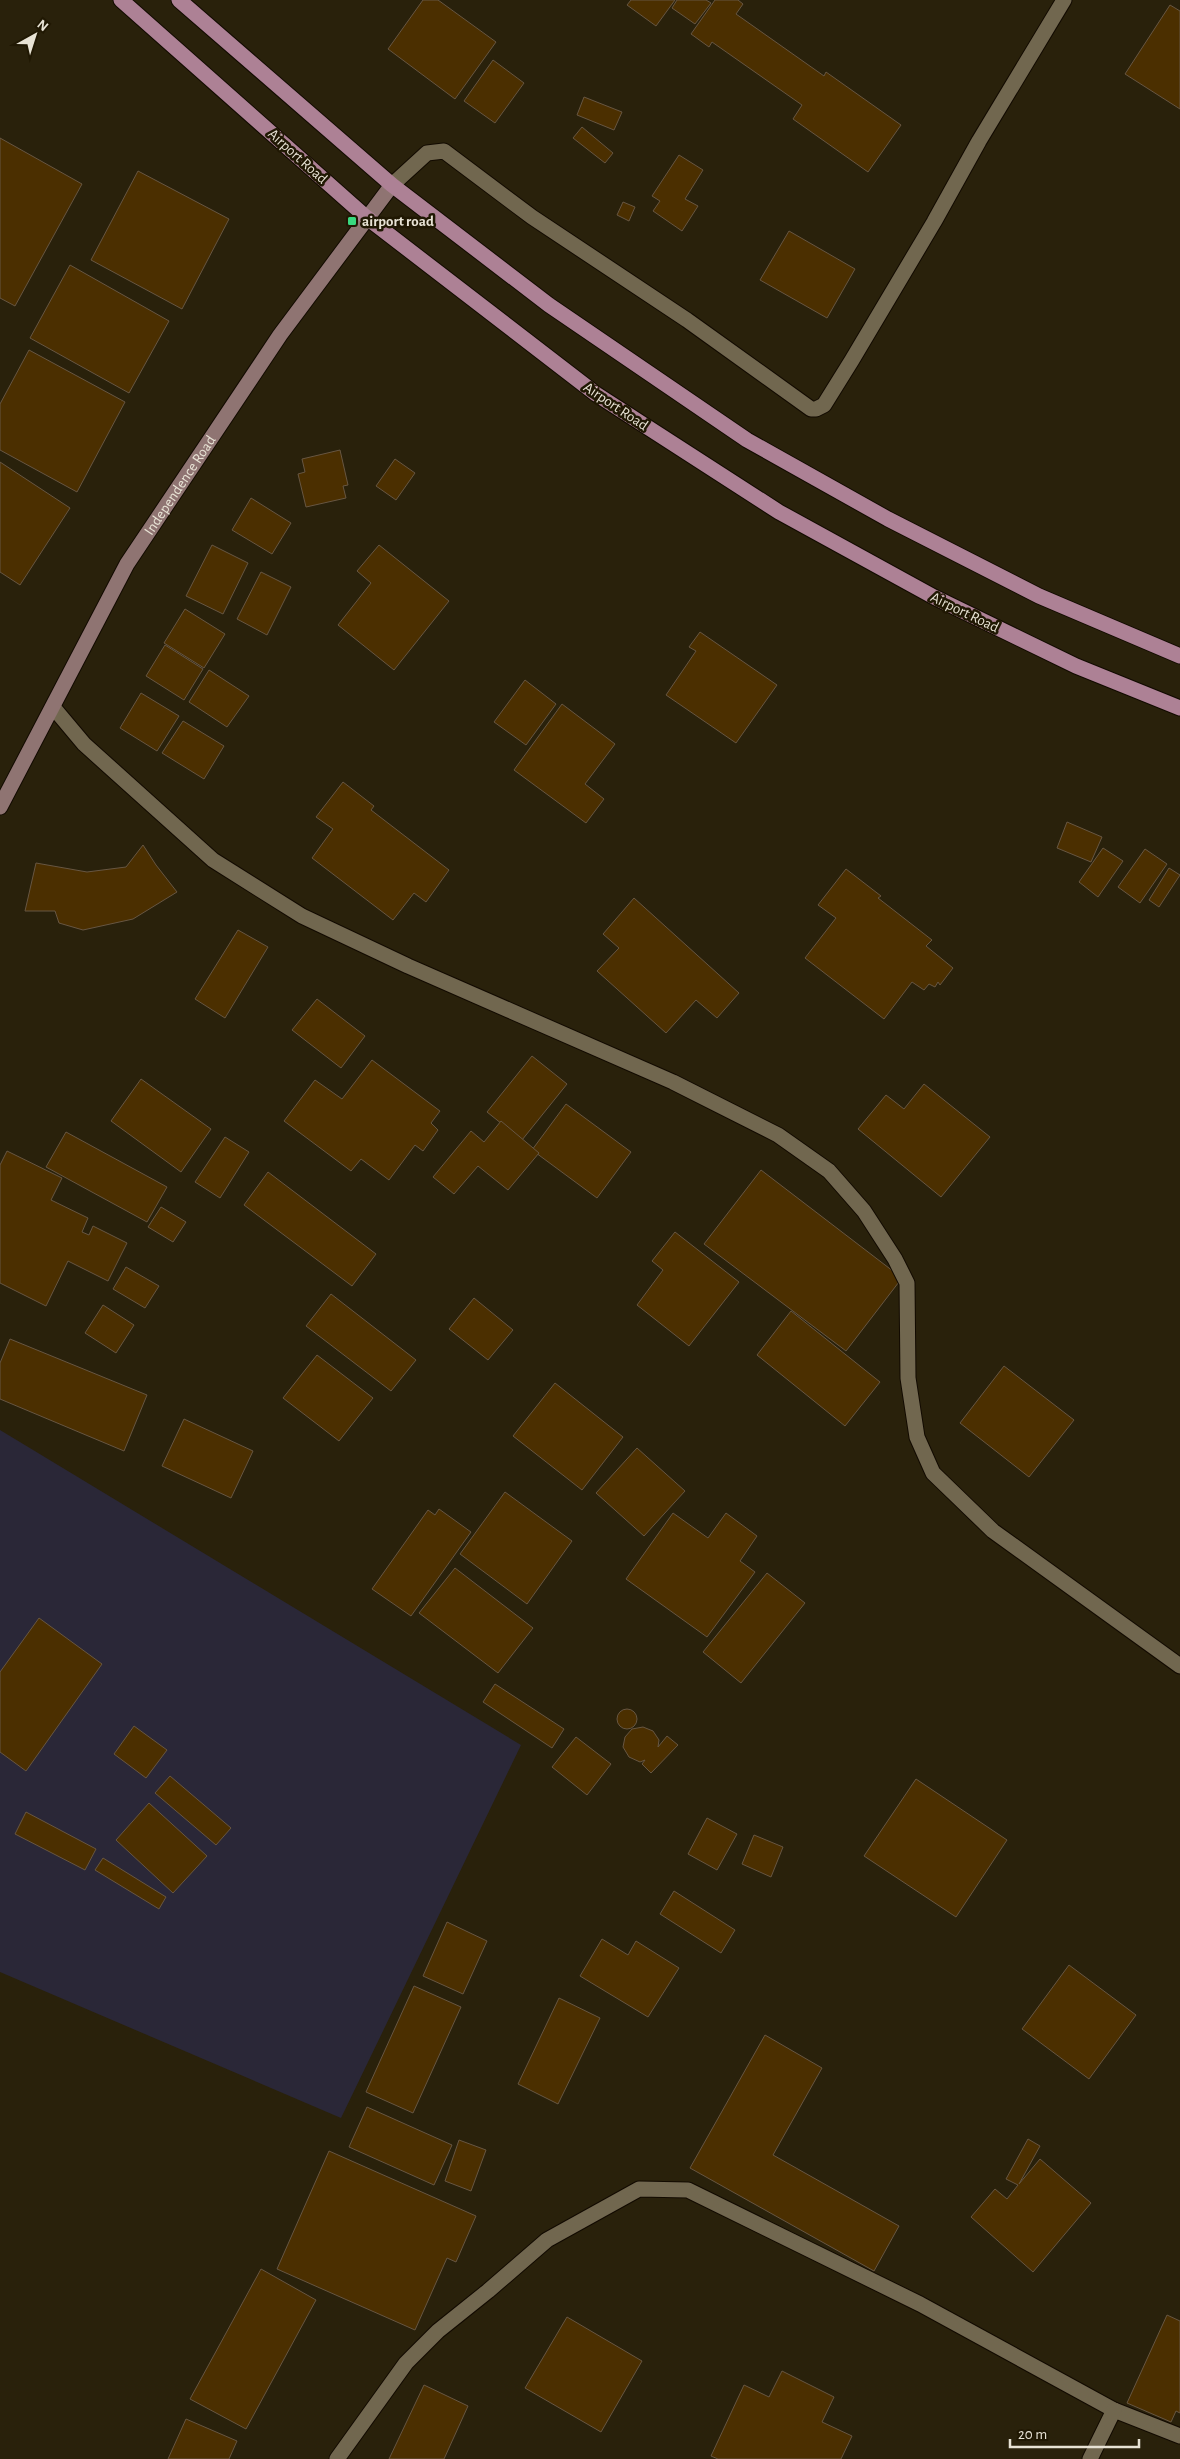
<svg xmlns="http://www.w3.org/2000/svg" width="1180" height="2459" font-family="'Alegreya Sans',sans-serif">
	<rect width="100%" height="100%" fill="#29210b"/>
	<path fill="#2a2737" d="M0,1430l521,315 -180,373 -341,-146z"/>
	<g fill="#4b2f00" stroke="#675642">
		<path d="M423,0h15l58,42 -41,57 -67,-50z"/>
		<path d="M631,0h44l-19,26 -29,-21z"/>
		<path d="M677,0h29l5,3 -16,21 -23,-16z"/>
		<path d="M715,0h23l5,4 -7,10 88,62 2,-4 75,53 -33,47 -75,-53 9,-14 -90,-63 -3,5 -18,-13z"/>
		<path d="M1170,5l10,6v98l-55,-35z"/>
		<path d="M493,60l31,23 -29,40 -31,-22z"/>
		<path d="M584,97l38,15 -8,18 -37,-15z"/>
		<path d="M582,127l31,26 -8,10 -32,-25z"/>
		<path d="M0,138l82,46 -67,122 -15,-8z"/>
		<path d="M679,155l24,15 -18,29 13,7 -16,25 -29,-20 7,-10 -8,-5z"/>
		<path d="M138,171l91,48 -47,90 -91,-49z"/>
		<path d="M623,202l12,5 -6,14 -12,-6z"/>
		<path d="M789,231l66,38 -28,49 -67,-38z"/>
		<path d="M70,265l99,56 -40,72 -99,-55z"/>
		<path d="M29,350l96,52 -48,90 -77,-42v-46z"/>
		<path d="M340,450l8,35 -5,1 3,12 -40,9 -8,-33 7,-2 -3,-13z"/>
		<path d="M395,459l20,14 -19,27 -20,-14z"/>
		<path d="M0,462l70,46 -50,77 -20,-13z"/>
		<path d="M251,498l40,25 -19,31 -40,-24z"/>
		<path d="M212,545l36,18 -25,51 -37,-18z"/>
		<path d="M379,545l70,56 -55,69 -56,-45 33,-42 -14,-12z"/>
		<path d="M261,572l30,15 -24,48 -30,-16z"/>
		<path d="M185,609l40,25 -21,34 -40,-25z"/>
		<path d="M700,632l77,53 -41,58 -70,-48 30,-44 -7,-4z"/>
		<path d="M165,645l38,24 -19,31 -38,-24z"/>
		<path d="M209,670l40,26 -22,31 -38,-25z"/>
		<path d="M525,680l31,24 -30,41 -32,-23z"/>
		<path d="M141,693l38,23 -22,35 -37,-23z"/>
		<path d="M562,704l53,40 -30,40 19,15 -18,24 -72,-53z"/>
		<path d="M183,721l41,25 -20,33 -42,-26z"/>
		<path d="M343,782l31,24 -3,4 78,60 -23,32 -12,-9 -21,27 -81,-62 21,-29 -17,-12z"/>
		<path d="M1067,822l35,15 -11,25 -34,-14z"/>
		<path d="M143,845l13,20 21,27 -44,27 -50,11 -24,-7 -4,-12h-30l11,-48 51,9 39,-5z"/>
		<path d="M1103,848l20,13 -25,36 -19,-15z"/>
		<path d="M1145,849l22,15 -27,39 -22,-16z"/>
		<path d="M1169,868l11,7 -21,32 -10,-7z"/>
		<path d="M846,869l35,27 -3,2 54,42 -6,6 27,22 -13,17 -2,-3 -3,5 -6,-3 -5,6 -12,-8 -28,37 -79,-61 31,-40 -18,-13z"/>
		<path d="M634,898l105,95 -22,25 -21,-18 -30,33 -69,-62 22,-23 -16,-14z"/>
		<path d="M238,930l30,17 -43,71 -30,-19z"/>
		<path d="M317,999l48,37 -24,32 -49,-38z"/>
		<path d="M532,1056l35,28 -45,56 -35,-28z"/>
		<path d="M372,1060l68,51 -9,12 7,7 -15,21 -8,-6 -26,35 -28,-21 -10,12 -67,-50 31,-41 27,19z"/>
		<path d="M141,1079l70,50 -30,43 -70,-51z"/>
		<path d="M924,1084l66,53 -49,60 -83,-68 28,-34 18,14z"/>
		<path d="M566,1104l65,48 -34,46 -65,-48z"/>
		<path d="M501,1121l38,32 -31,37 -30,-24 -24,28 -21,-17 38,-46 13,11z"/>
		<path d="M66,1132l101,55 -20,35 -101,-55z"/>
		<path d="M225,1137l24,15 -29,46 -25,-16z"/>
		<path d="M7,1151l55,27 -11,22 37,18 -6,14 7,3 4,-9 34,17 -19,38 -40,-20 -22,45 -46,-23v-118z"/>
		<path d="M761,1170l141,108 -56,73 -142,-107z"/>
		<path d="M268,1172l108,82 -24,32 -108,-81z"/>
		<path d="M161,1207l25,15 -13,20 -25,-15z"/>
		<path d="M675,1232l64,50 -50,64 -52,-41 26,-35 -11,-9z"/>
		<path d="M126,1267l33,19 -14,22 -32,-19z"/>
		<path d="M331,1294l85,66 -25,31 -85,-65z"/>
		<path d="M474,1298l39,32 -25,30 -39,-31z"/>
		<path d="M103,1305l31,20 -18,28 -31,-20z"/>
		<path d="M791,1311l89,71 -35,44 -88,-71z"/>
		<path d="M10,1339l137,56 -23,56 -124,-52v-36z"/>
		<path d="M317,1355l56,43 -34,43 -56,-43z"/>
		<path d="M1004,1366l70,54 -45,57 -69,-54z"/>
		<path d="M555,1383l68,54 -41,53 -69,-54z"/>
		<path d="M184,1419l69,32 -22,47 -69,-32z"/>
		<path d="M637,1448l48,43 -41,45 -48,-43z"/>
		<path d="M505,1492l67,49 -45,63 -67,-50z"/>
		<path d="M439,1509l32,23 -60,84 -39,-27 56,-79 7,5z"/>
		<path d="M673,1513l35,25 18,-25 31,23 -17,25 15,11 -48,65 -81,-58z"/>
		<path d="M455,1568l78,60 -35,45 -79,-60z"/>
		<path d="M767,1573l38,30 -64,80 -38,-31z"/>
		<path d="M39,1618l63,46 -76,107 -26,-19v-80z"/>
		<path d="M495,1684l69,45 -12,19 -69,-46z"/>
		<circle cx="627" cy="1719" r="10"/>
		<path d="M134,1726l33,24 -21,28 -32,-24z"/>
		<path d="M643,1727l10,4 6,9 -1,7 9,-11 11,9 -27,28 -9,-9 3,-4 -5,2 -11,-5 -6,-10 2,-10 7,-8z"/>
		<path d="M576,1737l35,27 -24,31 -35,-28z"/>
		<path d="M170,1776l61,52 -15,17 -61,-52z"/>
		<path d="M916,1779l91,61 -51,77 -92,-61z"/>
		<path d="M149,1803l58,53 -34,37 -57,-53z"/>
		<path d="M26,1812l70,37 -11,21 -70,-36z"/>
		<path d="M707,1818l30,16 -20,36 -29,-16z"/>
		<path d="M754,1835l29,12 -12,30 -29,-13z"/>
		<path d="M103,1858l63,39 -7,12 -64,-39z"/>
		<path d="M674,1891l61,39 -14,23 -61,-39z"/>
		<path d="M447,1922l40,19 -24,53 -40,-18z"/>
		<path d="M602,1939l26,16 8,-14 43,27 -31,49 -68,-41z"/>
		<path d="M1069,1965l67,50 -47,64 -67,-50z"/>
		<path d="M414,1986l47,21 -48,106 -47,-21z"/>
		<path d="M559,1998l41,20 -42,86 -40,-20z"/>
		<path d="M765,2035l57,33 -49,87 126,71 -25,45 -184,-103z"/>
		<path d="M367,2107l85,38 -18,40 -85,-38z"/>
		<path d="M1028,2139l12,7 -21,38 21,-25 51,44 -58,69 -62,-55 24,-28 12,10 11,-14 -12,-6z"/>
		<path d="M459,2140l27,10 -15,41 -26,-10z"/>
		<path d="M329,2151l147,65 -20,46 -9,-4 -32,72 -138,-61z"/>
		<path d="M261,2269l55,31 -70,129 -56,-30z"/>
		<path d="M1167,2315l13,6v92l-4,-2 -5,11 -44,-19z"/>
		<path d="M567,2317l75,44 -41,71 -76,-44z"/>
		<path d="M782,2371l52,26 -12,25 30,14 -11,23h-123l-7,-3 33,-71 25,12z"/>
		<path d="M424,2385l44,21 -24,53h-55z"/>
		<path d="M186,2419l51,22 -8,18h-61z"/>
	</g>
	<g fill="none" stroke-linecap="round" stroke-linejoin="round">
		<defs>
			<g id="lane">
				<path d="M337,2459l69,-96 32,-32 50,-40 59,-51 92,-51 49,1 232,114 194,106 66,26"/>
				<path d="M1090,2459l24,-49"/>
			</g>
			<g id="street">
				<path d="M392,185l35,-32 17,-2 88,66 155,103 124,89h5l8,-4 28,-45 82,-138 45,-81 85,-141"/>
				<path d="M53,707l31,37 129,116 89,56 106,50 265,116 105,53 51,36 35,40 31,48 12,24 1,95 9,59 16,36 60,58 187,135"/>
			</g>
			<g id="secondary">
				<path id="s1" d="M0,807l127,-243 153,-229 112,-150"/>
			</g>
			<g id="primary">
				<path d="M121,0l245,217 230,177 183,118 155,85 142,69 104,42"/>
				<path d="M179,0l213,185 157,120 198,135 141,79 151,77 141,60"/>
			</g>
		</defs>
		<use href="#lane" stroke="#120a00" stroke-width="17"/>
		<use href="#street" stroke="#120a00" stroke-width="17"/>
		<use href="#secondary" stroke="#120a00" stroke-width="17"/>
		<use href="#primary" stroke="#120a00" stroke-width="17"/>
		<use href="#lane" stroke="#71674f" stroke-width="15"/>
		<use href="#street" stroke="#71674f" stroke-width="15"/>
		<use href="#secondary" stroke="#8f7472" stroke-width="15"/>
		<use href="#primary" stroke="#ad8195" stroke-width="15"/>
	</g>
	<rect fill="#39d87f" stroke="#201803" stroke-width="2" x="347" y="216" width="10" height="10" rx="2.5"/>
	<g text-anchor="middle" stroke-width="5" stroke-linejoin="round" paint-order="stroke">
		<g font-size="15" fill="#e8e3d5" stroke="#201803">
			<text transform="translate(298 156) rotate(42)" y="5">Airport Road</text>
			<text transform="translate(616 406) rotate(34)" y="5">Airport Road</text>
			<text dy="5" stroke="none"><textPath href="#s1" startOffset="369">Independence Road</textPath></text>
			<text transform="translate(965 612) rotate(26)" y="5">Airport Road</text>
		</g>
		<g font-size="15" font-weight="bold" fill="#e8e3d5" stroke="#201803" text-anchor="start">
			<text x="362" y="226">airport road</text>
		</g>
	</g>
	<g transform="translate(35 35) rotate(39)" stroke="#201803" stroke-width="4" paint-order="stroke">
	<path d="M0-4L9 19L0 12L-9 19Z" fill="#e8e3d5"/>
	<text y="-8" font-size="14" font-weight="bold" text-anchor="middle" fill="#e8e3d5">N</text>
	</g>
	<path d="M1010 2439v8h129v-8" fill="none" stroke="#e8e3d5" stroke-width="2.5"/>
	<text x="1018" y="2439" font-size="15" fill="#e8e3d5" stroke="#201803" stroke-width="4" paint-order="stroke">20 m</text>
</svg>
